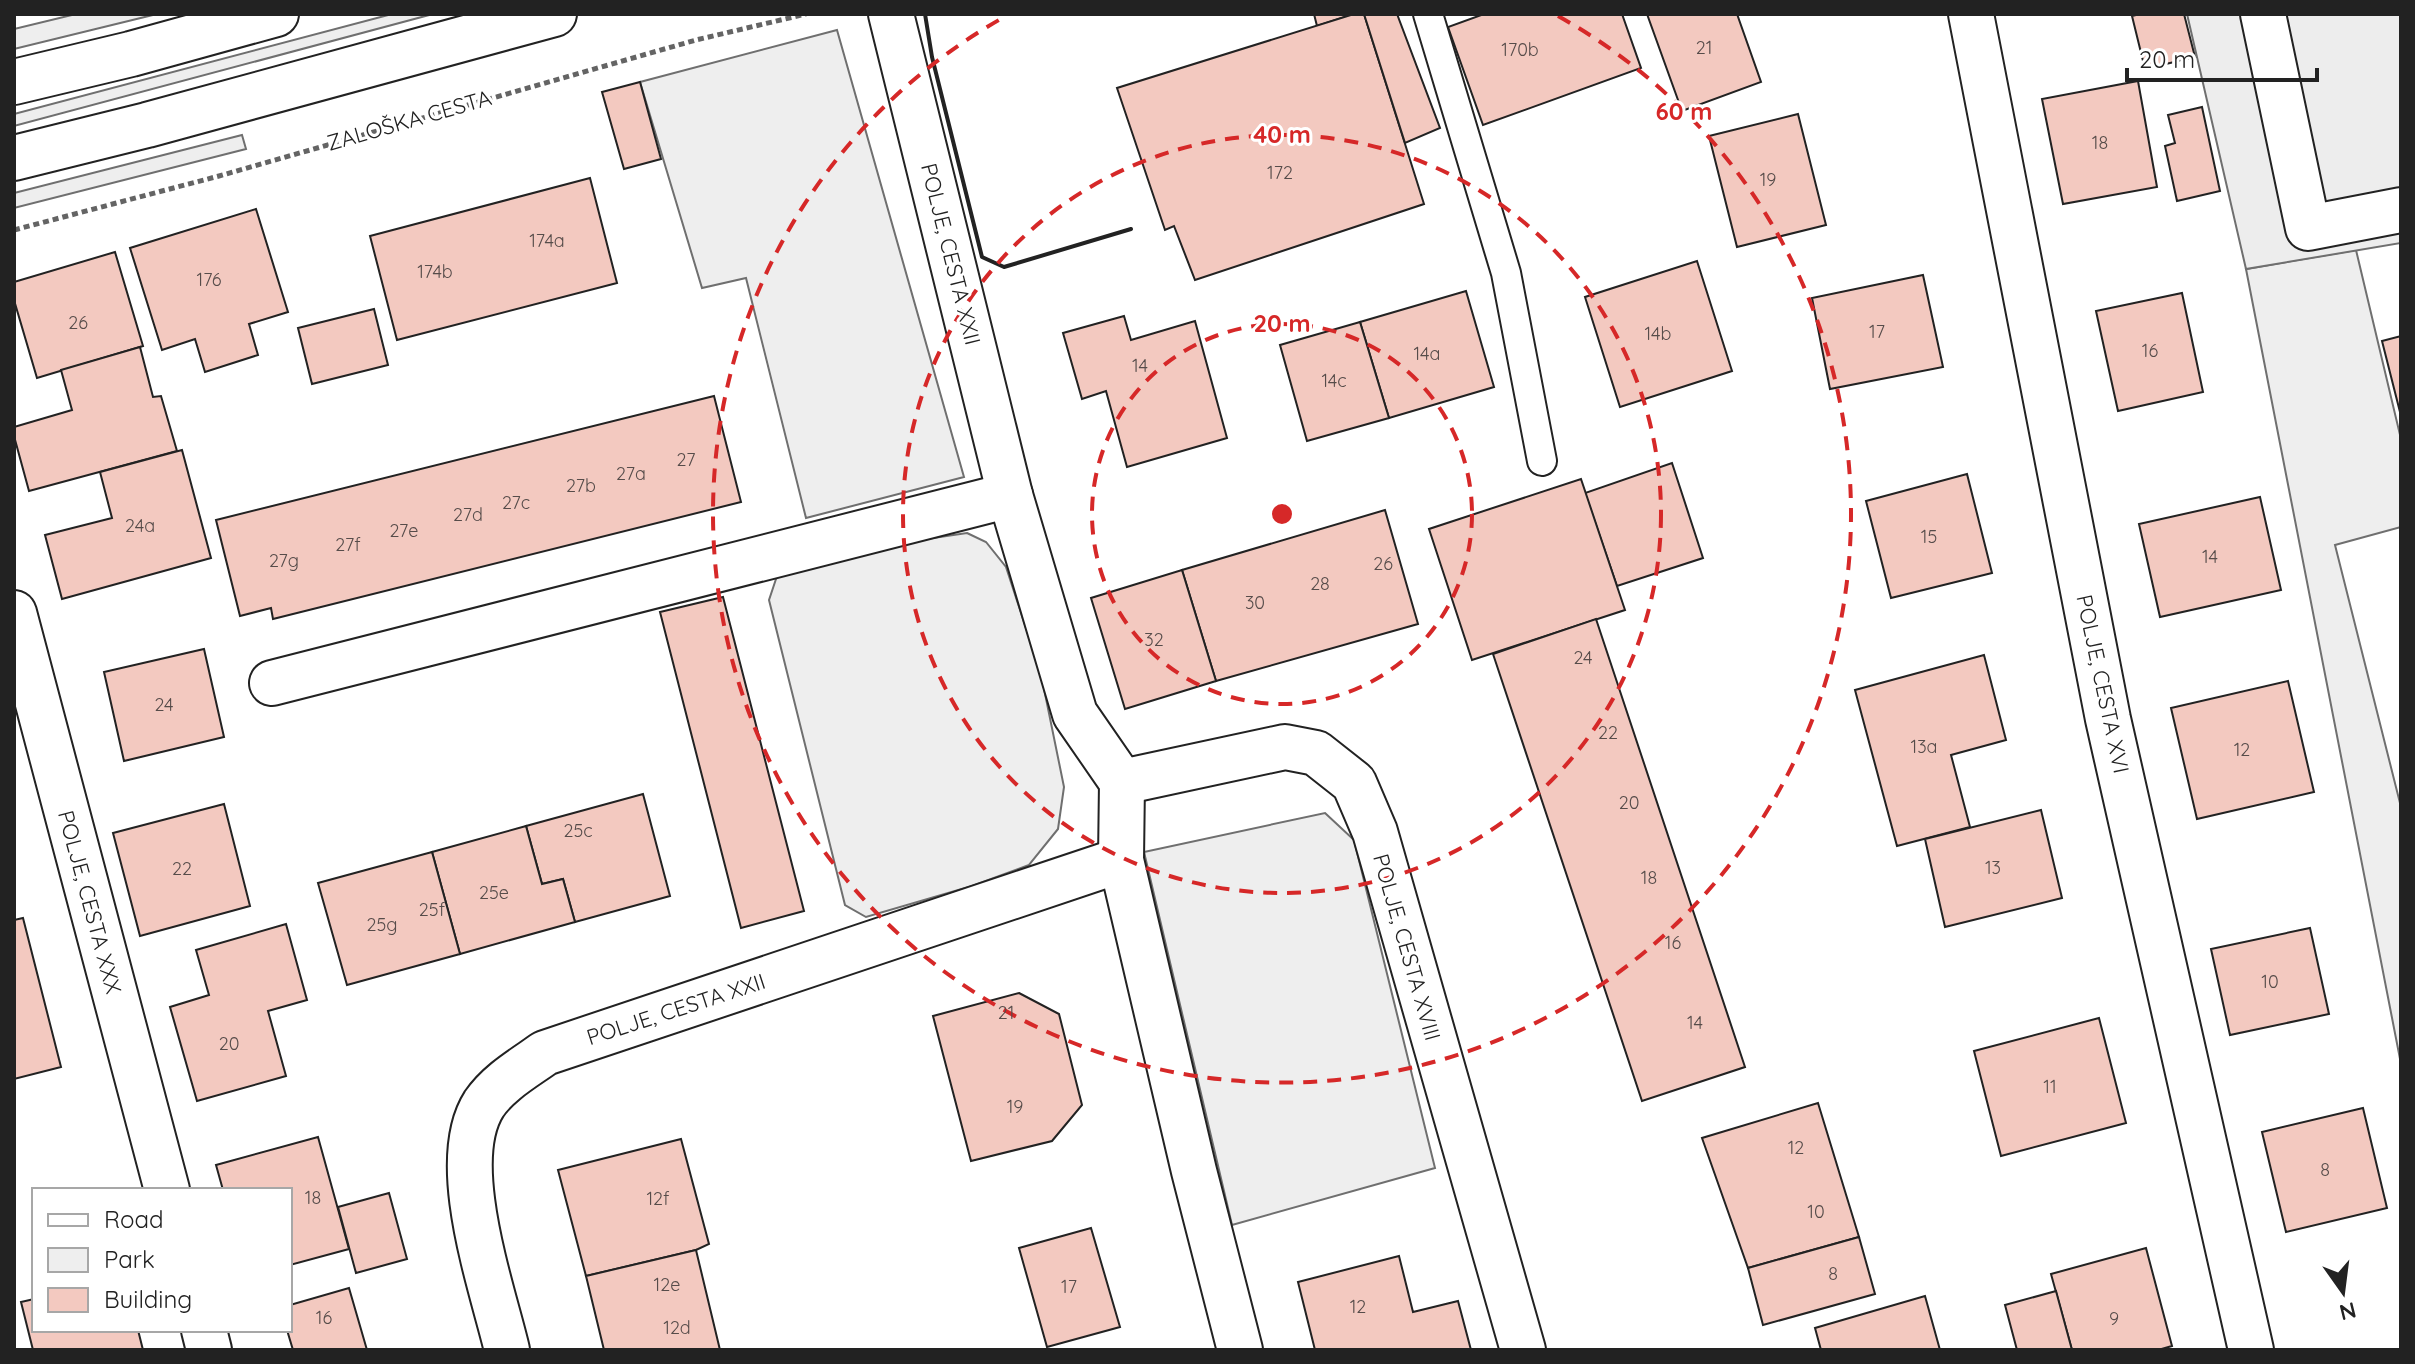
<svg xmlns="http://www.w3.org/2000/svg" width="2415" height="1364" font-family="Quicksand,sans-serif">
	<rect width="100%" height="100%" fill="#fff"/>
	<g fill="#eee" stroke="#6f6f6f" stroke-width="2">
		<path d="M76,14h81l-143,35v-20z"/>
		<path d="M392,14h41l-419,112v-12z"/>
		<path d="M837,30l127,447 -158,41 -60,-240 -44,10 -62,-206z"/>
		<path d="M242,135l4,14 -232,59v-15z"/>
		<path d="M2356,250l45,189v88l-66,18 66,262v257l-155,-795z"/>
		<path d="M967,533l19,9 20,25 35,107 23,113 -6,42 -29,36 -57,21 -106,31 -21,-12 -76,-305 8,-24 129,-34z"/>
		<path d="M1325,813l29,27 81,328 -203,57 -88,-373z"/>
	</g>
	<path fill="#ededed" stroke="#6f6f6f" stroke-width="2" d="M2187,14h214v229l-155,26z"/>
	<g fill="#f3c9c0" stroke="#222" stroke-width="2">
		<path d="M1314,14h40l-37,12z"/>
		<path d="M1354,14h10l60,190 -229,76 -21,-54 -9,4 -48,-142z"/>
		<path d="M1364,14h33l43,114 -35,15z"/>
		<path d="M1484,14h138l19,54 -158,57 -35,-98z"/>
		<path d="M1647,14h90l24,68 -79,29z"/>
		<path d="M2140,14h44l11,43 -50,12 -13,-53z"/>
		<path d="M2138,81l19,106 -94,17 -21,-105z"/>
		<path d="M640,82l21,77 -37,10 -22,-77z"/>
		<path d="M2202,107l18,84 -43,10 -12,-55 10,-3 -7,-28z"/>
		<path d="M1798,114l28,111 -89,22 -28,-111z"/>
		<path d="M590,178l27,105 -220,57 -27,-104z"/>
		<path d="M256,209l32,103 -39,12 9,31 -53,17 -10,-33 -33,11 -32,-102z"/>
		<path d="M115,252l28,94 -106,32 -23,-78v-18z"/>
		<path d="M1697,261l35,110 -112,36 -35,-110z"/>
		<path d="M1923,275l20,92 -113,22 -18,-91z"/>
		<path d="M1466,291l28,96 -105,31 -29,-96z"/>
		<path d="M2182,293l21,99 -85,19 -22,-100z"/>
		<path d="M374,309l14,56 -76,19 -14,-56z"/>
		<path d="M1124,316l7,24 64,-19 32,117 -100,29 -21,-76 -24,8 -19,-66z"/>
		<path d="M1360,322l29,96 -82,23 -27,-96z"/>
		<path d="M2401,336v80l-19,-75z"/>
		<path d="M140,347l13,50 8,-1 16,55 -148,40 -15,-55v-9l58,-17 -11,-40z"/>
		<path d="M714,396l27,106 -468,117 -2,-11 -31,8 -24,-96z"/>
		<path d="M182,450l29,108 -149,41 -17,-64 67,-17 -12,-46z"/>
		<path d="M1672,463l31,95 -86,28 -32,-93z"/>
		<path d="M1967,474l25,99 -101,25 -25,-97z"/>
		<path d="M1581,479l44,131 -153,50 -43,-131z"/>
		<path d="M2260,497l21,93 -121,27 -21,-93z"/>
		<path d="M1385,510l33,114 -202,57 -34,-111z"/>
		<path d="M1182,570l34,111 -91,28 -34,-111z"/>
		<path d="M723,597l81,314 -63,17 -81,-316z"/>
		<path d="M1596,619l149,448 -103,34 -149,-447z"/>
		<path d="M204,649l20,88 -100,24 -20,-89z"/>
		<path d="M1984,655l22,85 -55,15 19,72 -73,19 -42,-156z"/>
		<path d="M2288,681l26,111 -117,27 -26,-111z"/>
		<path d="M643,794l27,102 -95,26 -12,-43 -21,5 -16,-58z"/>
		<path d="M224,804l26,102 -110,30 -27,-103z"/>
		<path d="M2041,810l21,88 -117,29 -20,-88z"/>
		<path d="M526,826l16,58 21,-5 12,43 -115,32 -28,-102z"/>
		<path d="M432,852l28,102 -113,31 -29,-102z"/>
		<path d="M23,918l38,149 -47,12v-159z"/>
		<path d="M286,924l21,76 -39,11 18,65 -89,25 -27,-94 39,-12 -13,-45z"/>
		<path d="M2310,928l19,86 -99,21 -19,-86z"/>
		<path d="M1019,993l40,21 23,91 -30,36 -81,20 -38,-145z"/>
		<path d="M2099,1018l27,105 -125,33 -27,-105z"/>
		<path d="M1818,1103l41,134 -111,31 -46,-130z"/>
		<path d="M2363,1108l24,100 -101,24 -24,-100z"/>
		<path d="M318,1137l31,112 -59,16v-75h-67l-7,-25z"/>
		<path d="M681,1139l28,105 -13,6 -110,26 -28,-106z"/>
		<path d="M389,1193l18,66 -51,14 -18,-66z"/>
		<path d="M1091,1228l29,99 -73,20 -28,-99z"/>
		<path d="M1859,1237l16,57 -112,31 -15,-57z"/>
		<path d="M2146,1248l26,98 -14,4h-86l-21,-76z"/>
		<path d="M696,1250l24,100h-116l-18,-74z"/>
		<path d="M1399,1256l14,56 45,-11 13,49h-156l-17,-68z"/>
		<path d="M349,1288l18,62h-74l-6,-20h3v-25z"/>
		<path d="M2056,1291l16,59h-55l-12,-45z"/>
		<path d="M1925,1296l15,54h-119l-6,-22z"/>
		<path d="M34,1299v31h104l5,20h-110l-12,-48z"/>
	</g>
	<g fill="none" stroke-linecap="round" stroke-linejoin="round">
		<defs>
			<path id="lane" d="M1428,14l78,259 36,188"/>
			<g id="street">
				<path d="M891,14l119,481 65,219 47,68 -1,78 73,311 46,179"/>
				<path d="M1971,14l137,705 143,631"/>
				<path d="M2263,14l45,214 93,-18"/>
				<path d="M14,613l153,577"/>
				<path d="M272,683l738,-188"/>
				<path d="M1122,782l163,-35 31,6 38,30 21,49 148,518"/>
				<path d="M204,1330l5,20"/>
				<path d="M507,1350c-15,-63 -60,-188 -23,-246 15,-22 40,-36 61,-51l576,-193"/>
			</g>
			<g id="secondary">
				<path d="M14,82l117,-28 145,-40"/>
				<path d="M14,158l133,-33 407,-111"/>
			</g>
		</defs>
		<use href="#lane" stroke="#222" stroke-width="32"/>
		<use href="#street" stroke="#222" stroke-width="48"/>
		<use href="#secondary" stroke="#222" stroke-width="48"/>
		<path stroke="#646464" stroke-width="5" stroke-dasharray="6 4" stroke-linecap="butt" d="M14,230l205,-54 477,-136 110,-26"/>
		<use href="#lane" stroke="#fff" stroke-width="28"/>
		<use href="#street" stroke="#fff" stroke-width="44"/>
		<use href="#secondary" stroke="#fff" stroke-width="44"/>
		<path stroke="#222" stroke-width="4" d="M925,14l7,43 50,200 22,10 127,-38"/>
	</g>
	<g fill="none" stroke="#d62828" stroke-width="4" stroke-dasharray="14 10">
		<circle cx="1282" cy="514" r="190"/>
		<circle cx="1282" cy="514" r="379"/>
		<path d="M1558 16A569 569 0 1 1 1006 16"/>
	</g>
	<g text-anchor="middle" stroke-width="6" stroke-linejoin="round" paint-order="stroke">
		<g font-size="18" fill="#564c4a">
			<text x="1704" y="54">21</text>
			<text x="1520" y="56">170b</text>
			<text x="2100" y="149">18</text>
			<text x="1280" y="179">172</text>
			<text x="1768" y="186">19</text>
			<text x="547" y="247">174a</text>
			<text x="435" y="278">174b</text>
			<text x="209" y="286">176</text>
			<text x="78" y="329">26</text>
			<text x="1877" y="338">17</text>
			<text x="1658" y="340">14b</text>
			<text x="2150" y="357">16</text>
			<text x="1427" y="360">14a</text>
			<text x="1140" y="372">14</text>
			<text x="1334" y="387">14c</text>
			<text x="686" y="466">27</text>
			<text x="631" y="480">27a</text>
			<text x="581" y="492">27b</text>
			<text x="516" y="509">27c</text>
			<text x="468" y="521">27d</text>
			<text x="140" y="532">24a</text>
			<text x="404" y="537">27e</text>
			<text x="1929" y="543">15</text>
			<text x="348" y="551">27f</text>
			<text x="2210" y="563">14</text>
			<text x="284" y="567">27g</text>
			<text x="1383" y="570">26</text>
			<text x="1320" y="590">28</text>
			<text x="1255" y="609">30</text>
			<text x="1154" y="646">32</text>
			<text x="1583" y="664">24</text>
			<text x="164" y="711">24</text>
			<text x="1608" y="739">22</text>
			<text x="1924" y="753">13a</text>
			<text x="2242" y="756">12</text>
			<text x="1629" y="809">20</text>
			<text x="578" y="837">25c</text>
			<text x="1993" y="874">13</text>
			<text x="182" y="875">22</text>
			<text x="1649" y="884">18</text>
			<text x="494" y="899">25e</text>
			<text x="432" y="916">25f</text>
			<text x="382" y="931">25g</text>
			<text x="1673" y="949">16</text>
			<text x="2270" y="988">10</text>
			<text x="1006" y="1019">21</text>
			<text x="1695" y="1029">14</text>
			<text x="229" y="1050">20</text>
			<text x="2050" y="1093">11</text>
			<text x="1015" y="1113">19</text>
			<text x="1796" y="1154">12</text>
			<text x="2325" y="1176">8</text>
			<text x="313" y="1204">18</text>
			<text x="658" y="1205">12f</text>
			<text x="1816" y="1218">10</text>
			<text x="1833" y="1280">8</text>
			<text x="667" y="1291">12e</text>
			<text x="1069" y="1293">17</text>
			<text x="1358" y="1313">12</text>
			<text x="324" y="1324">16</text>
			<text x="2114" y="1325">9</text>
			<text x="677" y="1334">12d</text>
		</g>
		<g font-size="22" fill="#222" stroke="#fff">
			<text transform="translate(409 120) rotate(-16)" y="8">ZALOŠKA CESTA</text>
			<text transform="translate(951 254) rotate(76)" y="8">POLJE, CESTA XXII</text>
			<text transform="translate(2103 684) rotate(78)" y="8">POLJE, CESTA XVI</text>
			<text transform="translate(90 902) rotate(75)" y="8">POLJE, CESTA XXX</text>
			<text transform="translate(1407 947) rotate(74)" y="8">POLJE, CESTA XVIII</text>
			<text transform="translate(676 1009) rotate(-18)" y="8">POLJE, CESTA XXII</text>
		</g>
	</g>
	<circle cx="1282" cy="514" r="12" fill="#d62828" stroke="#fff" stroke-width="4"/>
	<g font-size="24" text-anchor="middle" font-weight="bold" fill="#d62828" stroke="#fff" stroke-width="6" stroke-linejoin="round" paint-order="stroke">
		<text x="1684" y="120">60 m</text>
		<text x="1282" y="143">40 m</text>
		<text x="1282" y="332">20 m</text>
	</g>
	<rect width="2415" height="1364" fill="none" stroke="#222222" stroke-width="32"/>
	<rect x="32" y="1188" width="260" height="144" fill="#ffffff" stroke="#a7a7a7" stroke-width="2"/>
	<rect x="48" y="1214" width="40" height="12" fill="#ffffff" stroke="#a7a7a7" stroke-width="2"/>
	<text x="104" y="1228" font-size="24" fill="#222222">Road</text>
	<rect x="48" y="1248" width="40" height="24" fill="#eeeeee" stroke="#a7a7a7" stroke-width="2"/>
	<text x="104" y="1268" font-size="24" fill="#222222">Park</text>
	<rect x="48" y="1288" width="40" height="24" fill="#f3c9c0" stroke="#a7a7a7" stroke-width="2"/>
	<text x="104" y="1308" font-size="24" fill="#222222">Building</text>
	<g transform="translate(2343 1292) rotate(166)" stroke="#ffffff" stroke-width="6" paint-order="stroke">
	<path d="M0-6L14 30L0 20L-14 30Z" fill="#222222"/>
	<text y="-12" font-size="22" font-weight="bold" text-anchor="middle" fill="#222222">N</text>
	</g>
	<path d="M2127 68v12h190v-12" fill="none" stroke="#222222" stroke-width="4"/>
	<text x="2139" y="68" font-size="24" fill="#222222" stroke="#ffffff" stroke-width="6" paint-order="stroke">20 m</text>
</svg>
